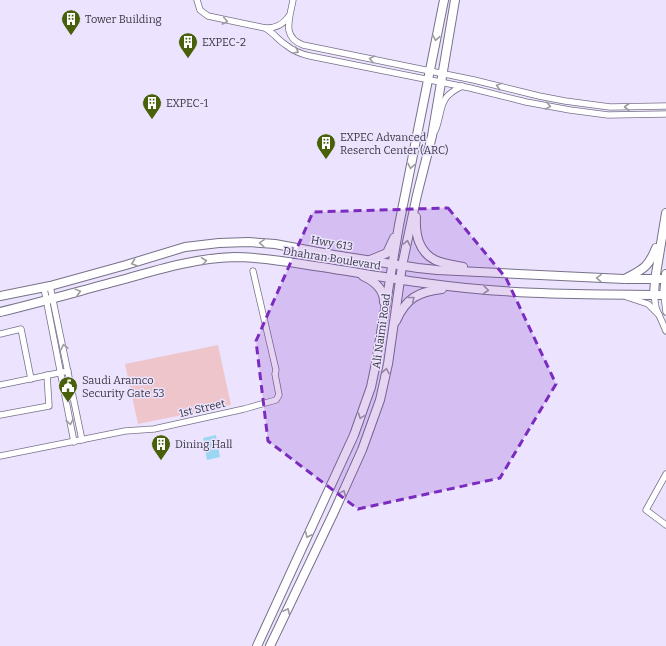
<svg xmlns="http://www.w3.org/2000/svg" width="666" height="646" font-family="Bitter,serif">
	<rect width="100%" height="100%" fill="#ece4ff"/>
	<path fill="#eec5cb" d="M218,345l13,60 -93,19 -13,-60z"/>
	<path fill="#9bd6f2" d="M216,435l4,22 -13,3 -4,-22z"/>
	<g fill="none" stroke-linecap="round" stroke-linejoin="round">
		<defs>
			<g id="street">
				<path d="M197,0l3,10 8,6 57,12c9,5 13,12 21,17 7,6 15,9 24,11l160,32 56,14 44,8 38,5 58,-1"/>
				<path d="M293,0c-3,18 -12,37 10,45l171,35 65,16 26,5 45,6 56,-1"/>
				<path d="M266,28c10,0 17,-3 23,-12"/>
				<path d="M435,131c6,-12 4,-30 16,-38 3,-3 8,-5 11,-7"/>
				<path d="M50,286l32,154"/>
				<path d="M44,288l30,154"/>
				<path d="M654,295l2,13 10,23"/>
				<path d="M664,295l2,17"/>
				<path d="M627,297l21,7 11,11"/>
				<path d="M0,334l21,-5 10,50"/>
				<path d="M0,385l68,-14"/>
				<path d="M0,415l49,-9 -2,-31"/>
				<path d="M0,456l125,-25 29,-2 90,-20 32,-9 3,-5 -4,-21 1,-4 -23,-99"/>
				<path d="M666,474l-20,36 20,15"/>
			</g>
			<g id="secondary">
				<path d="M416,217c-1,17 3,35 19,43 8,4 19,5 28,7"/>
				<path d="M370,260l17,-7 7,-15"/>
				<path d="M363,276c11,5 21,13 21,26"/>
				<path d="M625,279c18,-10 23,-11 31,-31"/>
				<path d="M654,295l1,-15 11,-67"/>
				<path d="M664,295l2,-21"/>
				<path d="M0,296l50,-10 76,-21 59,-18 34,-4 29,-1 27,2 59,11 84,13 19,2 187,9h42"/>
				<path d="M0,312c42,-10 83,-22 125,-33 35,-10 72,-21 109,-22 25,0 50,4 74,8 42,6 83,14 124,19 78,11 156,10 234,11"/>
				<path d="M396,321c10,-23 22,-29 46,-32"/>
				<path d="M257,646l97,-211 17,-48 5,-24 23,-138 45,-225"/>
				<path d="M270,646l64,-134 28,-62 18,-50 8,-36 14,-98 15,-71 15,-59 23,-136"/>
			</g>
		</defs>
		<use href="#street" stroke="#787189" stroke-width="7"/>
		<use href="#secondary" stroke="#787189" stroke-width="10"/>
		<use href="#street" stroke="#fff" stroke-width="5.5"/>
		<use href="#secondary" stroke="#fff" stroke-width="8"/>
	</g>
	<defs><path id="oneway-chevron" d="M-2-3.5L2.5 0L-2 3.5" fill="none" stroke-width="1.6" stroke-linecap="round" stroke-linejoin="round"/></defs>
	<g stroke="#9c9ba0">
		<use href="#oneway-chevron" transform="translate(225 21) rotate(11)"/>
		<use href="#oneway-chevron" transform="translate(436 38) rotate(101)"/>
		<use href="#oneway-chevron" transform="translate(296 51) rotate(26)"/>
		<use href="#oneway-chevron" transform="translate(372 59) rotate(-168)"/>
		<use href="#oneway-chevron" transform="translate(499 86) rotate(-163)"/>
		<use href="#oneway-chevron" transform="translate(548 106) rotate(11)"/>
		<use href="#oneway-chevron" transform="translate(627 107) rotate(180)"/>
		<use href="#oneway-chevron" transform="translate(411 166) rotate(101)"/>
		<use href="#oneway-chevron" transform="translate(262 243) rotate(-177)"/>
		<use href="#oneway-chevron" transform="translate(407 243) rotate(-78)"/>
		<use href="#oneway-chevron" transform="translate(204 261) rotate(-7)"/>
		<use href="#oneway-chevron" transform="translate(134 263) rotate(162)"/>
		<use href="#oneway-chevron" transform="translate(599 278) rotate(-177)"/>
		<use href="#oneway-chevron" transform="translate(486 290) rotate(5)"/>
		<use href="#oneway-chevron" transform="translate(78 292) rotate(-15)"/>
		<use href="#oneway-chevron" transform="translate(412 299) rotate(-38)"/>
		<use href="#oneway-chevron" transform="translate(64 347) rotate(-102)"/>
		<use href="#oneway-chevron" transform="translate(386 371) rotate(-79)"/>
		<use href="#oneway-chevron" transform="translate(361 416) rotate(110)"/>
		<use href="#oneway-chevron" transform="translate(70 422) rotate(79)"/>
		<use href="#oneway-chevron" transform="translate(343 493) rotate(-66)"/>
		<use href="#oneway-chevron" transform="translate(308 535) rotate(115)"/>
		<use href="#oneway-chevron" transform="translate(287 611) rotate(-65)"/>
	</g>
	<path fill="#7b2cbf" fill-opacity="0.2" stroke="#7b2cbf" stroke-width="3" stroke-dasharray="8 5" stroke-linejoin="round" d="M448,208l58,70 50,106 -56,94 -142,31 -90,-68 -12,-100 57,-129z"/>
	<defs>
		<symbol id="building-pin" viewBox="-11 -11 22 30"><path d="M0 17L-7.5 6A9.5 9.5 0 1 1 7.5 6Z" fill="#49600b" stroke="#ece4ff"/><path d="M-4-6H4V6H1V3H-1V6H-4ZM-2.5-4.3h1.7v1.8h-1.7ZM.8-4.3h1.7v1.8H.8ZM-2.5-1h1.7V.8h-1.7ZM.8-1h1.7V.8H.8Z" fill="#fff"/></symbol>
		<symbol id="civic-pin" viewBox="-11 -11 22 30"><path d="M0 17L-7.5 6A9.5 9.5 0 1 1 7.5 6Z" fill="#49600b" stroke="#ece4ff"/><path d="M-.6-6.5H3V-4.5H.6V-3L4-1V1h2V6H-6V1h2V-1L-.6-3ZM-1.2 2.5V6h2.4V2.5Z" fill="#fff"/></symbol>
	</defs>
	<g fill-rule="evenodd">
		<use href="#building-pin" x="60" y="8" width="22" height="30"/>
		<use href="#building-pin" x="177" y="31" width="22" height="30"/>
		<use href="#building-pin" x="141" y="92" width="22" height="30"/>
		<use href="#building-pin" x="315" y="132" width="22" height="30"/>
		<use href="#civic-pin" x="57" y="375" width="22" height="30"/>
		<use href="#building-pin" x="150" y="433" width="22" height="30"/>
	</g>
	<g text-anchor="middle" stroke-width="3" stroke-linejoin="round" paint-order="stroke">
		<g font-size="11" fill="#3a3742" stroke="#ece4ff" text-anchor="start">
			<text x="85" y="23">Tower Building</text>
			<text x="202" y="46">EXPEC-2</text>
			<text x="166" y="107">EXPEC-1</text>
			<text x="340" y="141">EXPEC Advanced<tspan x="340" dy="13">Reserch Center (ARC)</tspan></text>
			<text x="82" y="384">Saudi Aramco<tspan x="82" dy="13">Security Gate 53</tspan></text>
			<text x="175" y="448">Dining Hall</text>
		</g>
		<g font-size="11" fill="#3a3742" stroke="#ece4ff">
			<text transform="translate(332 243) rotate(10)" y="4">Hwy 613</text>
			<text transform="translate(332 258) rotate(9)" y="4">Dhahran Boulevard</text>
			<text transform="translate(381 331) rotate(-82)" y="4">Ali Naimi Road</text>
			<text transform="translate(202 408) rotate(-13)" y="4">1st Street</text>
		</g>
	</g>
</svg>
